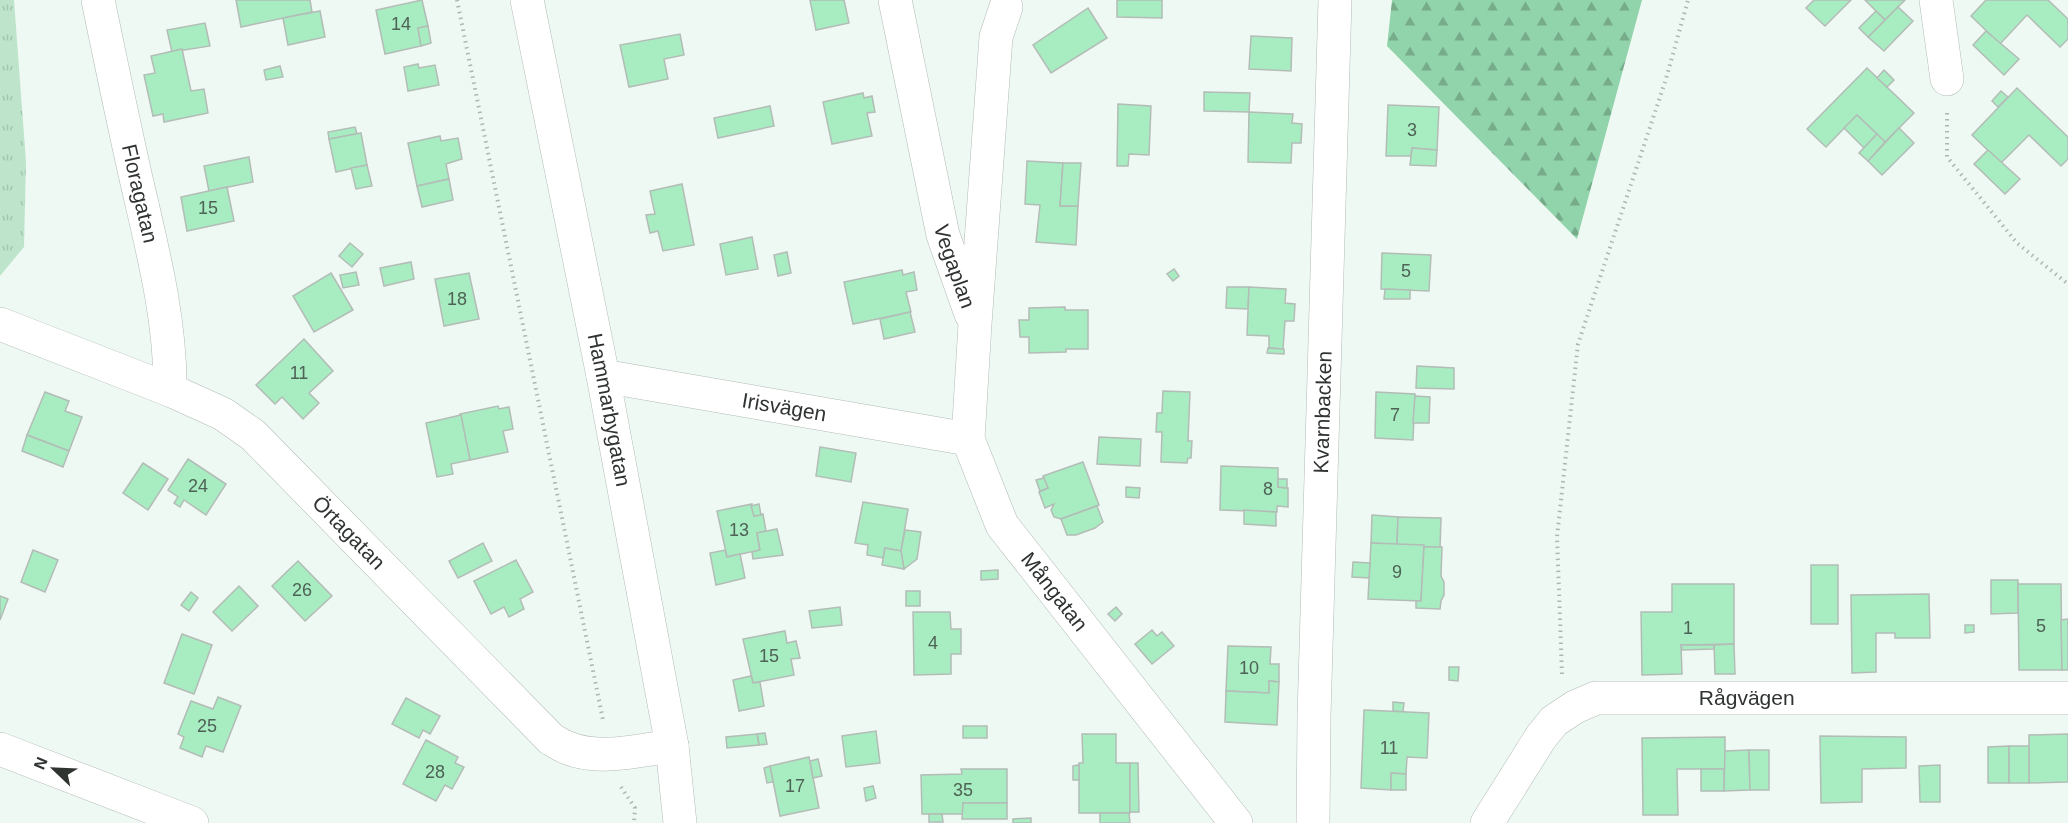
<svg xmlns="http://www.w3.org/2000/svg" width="2068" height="823" font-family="Arial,sans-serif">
	<defs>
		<pattern id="grass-tufts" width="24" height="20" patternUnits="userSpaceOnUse" patternTransform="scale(1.5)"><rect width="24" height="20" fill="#bee5cc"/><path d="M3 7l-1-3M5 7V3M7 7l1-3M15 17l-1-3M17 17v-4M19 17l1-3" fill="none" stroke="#a4c5b0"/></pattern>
		<pattern id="forest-firs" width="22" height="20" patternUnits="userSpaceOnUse" patternTransform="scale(1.5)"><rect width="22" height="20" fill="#91d3aa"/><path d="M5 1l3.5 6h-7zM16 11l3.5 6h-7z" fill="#77ac8b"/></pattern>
	</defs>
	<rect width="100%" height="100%" fill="#eff9f3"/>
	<path fill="url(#grass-tufts)" d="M0,0h14l12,162 -2,85 -24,29z"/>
	<path fill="url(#forest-firs)" d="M1392,0h250l-65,239 -190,-193z"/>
	<g fill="#a8ecc2" stroke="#b3bcb6" stroke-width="1.5">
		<path d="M236,0h74l2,12 -71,15z"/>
		<path d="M422,0l6,26 -10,2 3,18 -36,8 -9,-44z"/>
		<path d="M810,0h34l5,23 -33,7z"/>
		<path d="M1117,0h45v18l-45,-1z"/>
		<path d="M1814,0h37l-26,26 -19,-18z"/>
		<path d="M1865,0h40l-20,20z"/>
		<path d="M1986,0h62l20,19v20l-8,8 -33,-32 -27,29 -29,-28z"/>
		<path d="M1898,7l15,14 -29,30 -16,-14z"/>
		<path d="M1088,8l19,30 -56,35 -18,-28z"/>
		<path d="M320,11l5,26 -37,8 -5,-27z"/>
		<path d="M1876,11l9,9 -17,17 -9,-9z"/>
		<path d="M205,23l5,23 -38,6 -5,-22z"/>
		<path d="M428,26l3,17 -10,3 -3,-18z"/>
		<path d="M1986,31l33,28 -15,16 -31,-30z"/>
		<path d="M680,34l4,21 -20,4 4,20 -39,8 -9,-42z"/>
		<path d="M1251,36l41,2 -1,33 -42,-2z"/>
		<path d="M182,49l9,42 13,-2 4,24 -44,9 -1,-8 -10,2 -9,-41 11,-2 -4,-17z"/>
		<path d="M418,64l1,4 16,-3 4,20 -31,6 -4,-24z"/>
		<path d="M280,66l3,11 -17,3 -2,-10z"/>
		<path d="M1867,68l47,45 -29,29 -28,-27 -31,32 -19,-18z"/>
		<path d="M1884,70l10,10 -7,7 -10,-9z"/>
		<path d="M2017,88l51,49v22l-7,7 -32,-31 -28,28 -29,-28z"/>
		<path d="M2001,91l7,6 -10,10 -6,-6z"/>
		<path d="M1204,92l46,1 -1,19 -45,-1z"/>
		<path d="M863,93l1,5 8,-2 3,16 -8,1 5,23 -40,8 -9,-42z"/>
		<path d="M1118,104l33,2 -2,49 -20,-1 -1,12h-11z"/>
		<path d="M1388,105l51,2 -2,43 -25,-2 -1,8h-25z"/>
		<path d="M770,106l4,20 -56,12 -4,-20z"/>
		<path d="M1249,112l44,2 -1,9 10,1 -1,19h-9l-1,20 -43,-1z"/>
		<path d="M1857,115l20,19 -13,14 -20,-20z"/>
		<path d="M355,127l2,7 -28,5 -1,-7z"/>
		<path d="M1899,128l15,15 -32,32 -14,-14z"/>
		<path d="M361,133l6,32 -31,7 -7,-33z"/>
		<path d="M1877,134l8,8 -17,19 -9,-8z"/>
		<path d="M440,136l1,5 17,-3 4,21 -16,5 3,15 -32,7 -9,-43z"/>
		<path d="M1412,148l25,2 -1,16 -26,-1z"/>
		<path d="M1988,150l32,29 -15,15 -31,-30z"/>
		<path d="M249,157l4,25 -44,9 -5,-25z"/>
		<path d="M1027,161l36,2 -3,43h18l-2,39 -40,-3 4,-37 -15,-1z"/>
		<path d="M1063,163h18l-3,43h-18z"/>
		<path d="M367,165l5,21 -16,3 -5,-21z"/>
		<path d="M449,179l4,21 -31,7 -5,-21z"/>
		<path d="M682,184l12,61 -31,6 -5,-20 -8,2 -4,-18 9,-1 -5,-23z"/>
		<path d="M227,187l7,34 -47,10 -6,-34z"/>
		<path d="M752,237l6,32 -32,6 -6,-31z"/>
		<path d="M350,243l13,11 -11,13 -13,-11z"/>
		<path d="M787,252l4,21 -13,3 -4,-21z"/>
		<path d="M1382,253l49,2 -2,36 -48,-2z"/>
		<path d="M411,262l3,17 -30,7 -4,-18z"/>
		<path d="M1174,269l5,7 -6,5 -6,-7z"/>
		<path d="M902,270l1,5 11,-3 3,18 -11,2 5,20 -58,12 -9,-42z"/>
		<path d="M356,272l3,13 -16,3 -3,-13z"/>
		<path d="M331,273l22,37 -39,22 -21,-36z"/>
		<path d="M469,273l10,46 -35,7 -9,-47z"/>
		<path d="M1227,287h22l-1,22 -22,-1z"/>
		<path d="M1249,287l37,2 -1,14 10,1 -1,17h-9l-2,28 -14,-1v-12l-22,-1z"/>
		<path d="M1385,289l25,1v9h-26z"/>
		<path d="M1065,307v3h23v39h-22v3l-37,1v-16h-9l-1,-17h10v-12z"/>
		<path d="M910,312l5,20 -31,7 -4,-20z"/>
		<path d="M304,339l29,32 -24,22 10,10 -16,16 -21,-22 -7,7 -19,-19z"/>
		<path d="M1268,348l16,1v5l-17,-1z"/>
		<path d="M1417,366l37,2v21l-38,-1z"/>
		<path d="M1163,391l27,1 -2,49h4l-1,17h-3l-1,5 -26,-1 1,-30h-6l1,-19h5z"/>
		<path d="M45,392l24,9 -4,10 17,6 -13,34 -42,-16z"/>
		<path d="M1376,392l39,2 -2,46 -38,-2z"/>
		<path d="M1415,396l15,1 -1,26h-16z"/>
		<path d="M498,406l1,3 10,-2 4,22 -10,2 5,21 -38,8 -10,-46z"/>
		<path d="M461,415l9,45 -19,4 2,10 -16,3 -11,-54z"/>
		<path d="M27,435l42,16 -6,16 -41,-16z"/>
		<path d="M1099,437l42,2 -1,27 -43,-2z"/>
		<path d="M820,447l36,6 -5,29 -35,-6z"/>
		<path d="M188,459l38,25 -20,31 -22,-15 -4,7 -6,-4 4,-6 -10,-7z"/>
		<path d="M1083,462l16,43 -38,14 -7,-2 -3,-7 3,-6 -9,4 -6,-16 9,-4 -5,-12z"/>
		<path d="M143,463l25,16 -20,31 -25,-17z"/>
		<path d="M1221,466l57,2v19l10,1v19l-11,-1v6l-57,-2z"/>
		<path d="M1044,478l4,10 -8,3 -4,-11z"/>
		<path d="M1278,479h9v9l-9,-1z"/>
		<path d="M1126,487l14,1 -1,10 -13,-1z"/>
		<path d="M863,502l45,7 -7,42 -16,-3 -2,10 -16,-3 1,-10 -13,-2z"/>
		<path d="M752,504l2,12 9,-2 3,17 -9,2 3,17 -33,7 -10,-46z"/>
		<path d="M759,504l2,11 -7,1 -3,-10z"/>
		<path d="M1097,506l6,16 -8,6 -19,7h-9l-6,-16z"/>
		<path d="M1244,510l32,2v14l-32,-2z"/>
		<path d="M1372,515l26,2 -1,28 -26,-2z"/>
		<path d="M1398,517l43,1 -1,30 -43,-3z"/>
		<path d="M777,529l6,26 -30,4 -1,-7 8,-2 -3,-17z"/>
		<path d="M905,530l16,2 -4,27 -13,10 -3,-18z"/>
		<path d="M483,543l9,18 -34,17 -9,-17z"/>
		<path d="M1371,543l53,2 -3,56 -53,-2z"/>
		<path d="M1424,547h18l-1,29 3,6v13l-3,6 -1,8 -24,-1v-7h5z"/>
		<path d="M885,548l16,3 3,18 -22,-4z"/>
		<path d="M33,550l25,10 -13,32 -24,-10z"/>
		<path d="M725,550l2,7 13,-3 5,24 -29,7 -6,-32z"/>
		<path d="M516,560l17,32 -13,7 4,10 -15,8 -5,-10 -13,7 -17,-33z"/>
		<path d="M298,561l34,35 -27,25 -33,-35z"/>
		<path d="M1353,562l17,1 -1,15 -17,-1z"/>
		<rect x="1811" y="565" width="27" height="59"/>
		<path d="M998,570v9l-17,1v-9z"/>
		<path d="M1991,580h27v33l-27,1z"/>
		<path d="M1672,584h62v60l-53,1 1,29 -40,1 -1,-63h31z"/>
		<path d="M2018,584h43l1,86h-43z"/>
		<path d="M239,586l19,20 -26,25 -19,-19z"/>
		<rect x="906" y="591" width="14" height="15"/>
		<path d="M191,592l7,6 -9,13 -8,-6z"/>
		<path d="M1929,594l1,44h-35v-5h-19v39l-24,1 -1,-78z"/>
		<path d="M0,596l8,3 -8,21z"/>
		<path d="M840,607l2,18 -30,3 -3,-17z"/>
		<path d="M1116,607l6,7 -7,7 -7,-7z"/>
		<path d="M913,612h37l1,17h10v25h-10v20l-37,1z"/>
		<path d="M2068,619v51h-6l-1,-50z"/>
		<path d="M1965,625h9v7l-9,1z"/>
		<path d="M1152,630l5,6 5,-4 12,14 -22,18 -17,-20z"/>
		<path d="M785,631l2,12 9,-2 4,17 -9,1 3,16 -41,8 -10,-44z"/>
		<path d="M182,634l30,11 -18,49 -30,-11z"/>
		<path d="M1734,644l1,30h-20l-1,-29z"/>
		<path d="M1681,645h33v4l-32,1z"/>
		<path d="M1228,646l43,1 -1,17h9v18l-10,-1v12l-43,-2z"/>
		<path d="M1449,667h10l-1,14 -9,-1z"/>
		<path d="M751,676l2,7 7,-1 4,24 -25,5 -6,-31z"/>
		<path d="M1269,681l10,1 -2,43 -52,-3 1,-31 43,2z"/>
		<path d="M218,697l23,9 -18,46 -17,-6 -4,11 -22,-9 4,-11 -6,-3 13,-33 22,8z"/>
		<path d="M406,698l34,18 -10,18 -7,-4 -4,8 -27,-14z"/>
		<path d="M1393,702l11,1 -1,9 -10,-1z"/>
		<path d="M1364,710l65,3 -2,45 -20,-1 -1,17 -15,-1v17l-30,-2z"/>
		<rect x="963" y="726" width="24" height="12"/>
		<path d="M876,731l4,32 -34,4 -4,-31z"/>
		<path d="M765,733l2,11 -8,1 -2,-11z"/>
		<path d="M757,734l2,11 -32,3 -1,-11z"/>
		<path d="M1082,734h34v29h14v50h-51v-50h4z"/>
		<path d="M2068,734v48l-39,1v-48z"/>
		<path d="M1820,736l86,1v31l-44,1v33l-41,1z"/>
		<path d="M1725,737v32h-48l1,46h-35l-1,-77z"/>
		<path d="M426,740l32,17 -3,6 9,4 -12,22 -7,-4 -9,16 -33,-17z"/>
		<path d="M2009,746v37h-21v-36z"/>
		<rect x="2009" y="746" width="20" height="37"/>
		<path d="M1749,750l1,40 -26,1 1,-40z"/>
		<path d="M1749,750h20v40h-19z"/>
		<path d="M809,757l10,51 -39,8 -10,-50z"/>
		<path d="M818,759l4,17 -9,2 -3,-17z"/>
		<path d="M1130,763h8l1,49h-9z"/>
		<path d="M1079,765v15h-6v-14z"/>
		<path d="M1940,765v37h-20l-1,-36z"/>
		<path d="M770,766l3,16 -6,1 -3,-15z"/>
		<path d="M961,769h46v34h-44l1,11h-42l-1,-39 41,-1z"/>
		<rect x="1701" y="769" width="23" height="22"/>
		<path d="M1391,773l15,1v16h-15z"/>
		<path d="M873,786l3,12 -10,3 -2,-13z"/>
		<path d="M963,803h44v16h-45z"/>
		<path d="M1100,813h29l1,10h-30z"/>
		<path d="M929,814h13l1,8h-14z"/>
		<path d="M1031,818v5h-18v-4z"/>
	</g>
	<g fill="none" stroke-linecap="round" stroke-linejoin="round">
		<defs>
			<g id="street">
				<path id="s1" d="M98,0c12,58 24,116 37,174 16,70 36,144 35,216"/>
				<path id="s2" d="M527,0l76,376 69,370 8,77"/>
				<path id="s3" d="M895,0l48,235 28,79"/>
				<path d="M1936,0l11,79"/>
				<path id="s4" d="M1006,7l-10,30 -21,287 -7,115 34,86 234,298"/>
				<path id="s5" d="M0,324l170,66 53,24 30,21 298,304c5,3 11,7 17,9 31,13 72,2 104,-2"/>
				<path id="s6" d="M603,376l365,63"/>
				<path d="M0,749l192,74"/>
				<path id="s7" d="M1313,823l1,-107 21,-716"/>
				<path id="s8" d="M1487,823l54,-86 13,-16 21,-14 21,-9h472"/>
			</g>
		</defs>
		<use href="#street" stroke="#b2bcb5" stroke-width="34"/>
		<g stroke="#aeb6b1" stroke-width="4" stroke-dasharray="1.5 4.5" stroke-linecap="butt">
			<path d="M457,0l146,720"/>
			<path d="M1947,113v44l70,86 51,41"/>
			<path d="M1562,674l-5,-137 21,-193 88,-265 22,-79"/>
			<path d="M621,787l14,21 -1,15"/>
		</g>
		<use href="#street" stroke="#fff" stroke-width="33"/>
	</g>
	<g text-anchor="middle" stroke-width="4.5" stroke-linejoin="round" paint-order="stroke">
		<g font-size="18" fill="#4e6255">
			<text x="401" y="30">14</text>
			<text x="1412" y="136">3</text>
			<text x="208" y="214">15</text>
			<text x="1406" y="277">5</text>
			<text x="457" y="305">18</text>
			<text x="299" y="379">11</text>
			<text x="1395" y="421">7</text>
			<text x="198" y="492">24</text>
			<text x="1268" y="495">8</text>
			<text x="739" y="536">13</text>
			<text x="1397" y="578">9</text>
			<text x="302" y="596">26</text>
			<text x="2041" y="632">5</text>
			<text x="1688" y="634">1</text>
			<text x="933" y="649">4</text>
			<text x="769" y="662">15</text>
			<text x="1249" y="674">10</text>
			<text x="207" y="732">25</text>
			<text x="1389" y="754">11</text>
			<text x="435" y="778">28</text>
			<text x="795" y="792">17</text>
			<text x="963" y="796">35</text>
		</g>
		<g font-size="21" fill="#303431" stroke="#fff">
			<text dy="7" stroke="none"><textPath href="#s1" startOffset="198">Floragatan</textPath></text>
			<text dy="7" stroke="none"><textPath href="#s3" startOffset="273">Vegaplan</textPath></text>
			<text dy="7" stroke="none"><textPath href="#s6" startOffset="184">Irisvägen</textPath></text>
			<text dy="7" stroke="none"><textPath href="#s2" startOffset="418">Hammarbygatan</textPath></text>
			<text dy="7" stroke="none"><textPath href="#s7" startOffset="411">Kvarnbacken</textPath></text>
			<text dy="7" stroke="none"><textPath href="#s5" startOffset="414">Örtagatan</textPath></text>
			<text dy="7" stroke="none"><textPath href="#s4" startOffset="612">Mångatan</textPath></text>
			<text dy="7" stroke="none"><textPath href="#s8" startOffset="321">Rågvägen</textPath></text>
		</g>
	</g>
	<g transform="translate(54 769) rotate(293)" stroke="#ffffff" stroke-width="4.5" paint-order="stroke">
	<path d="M0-4.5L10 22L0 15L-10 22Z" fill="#303431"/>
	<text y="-9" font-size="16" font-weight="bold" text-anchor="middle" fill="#303431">N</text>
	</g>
</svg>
